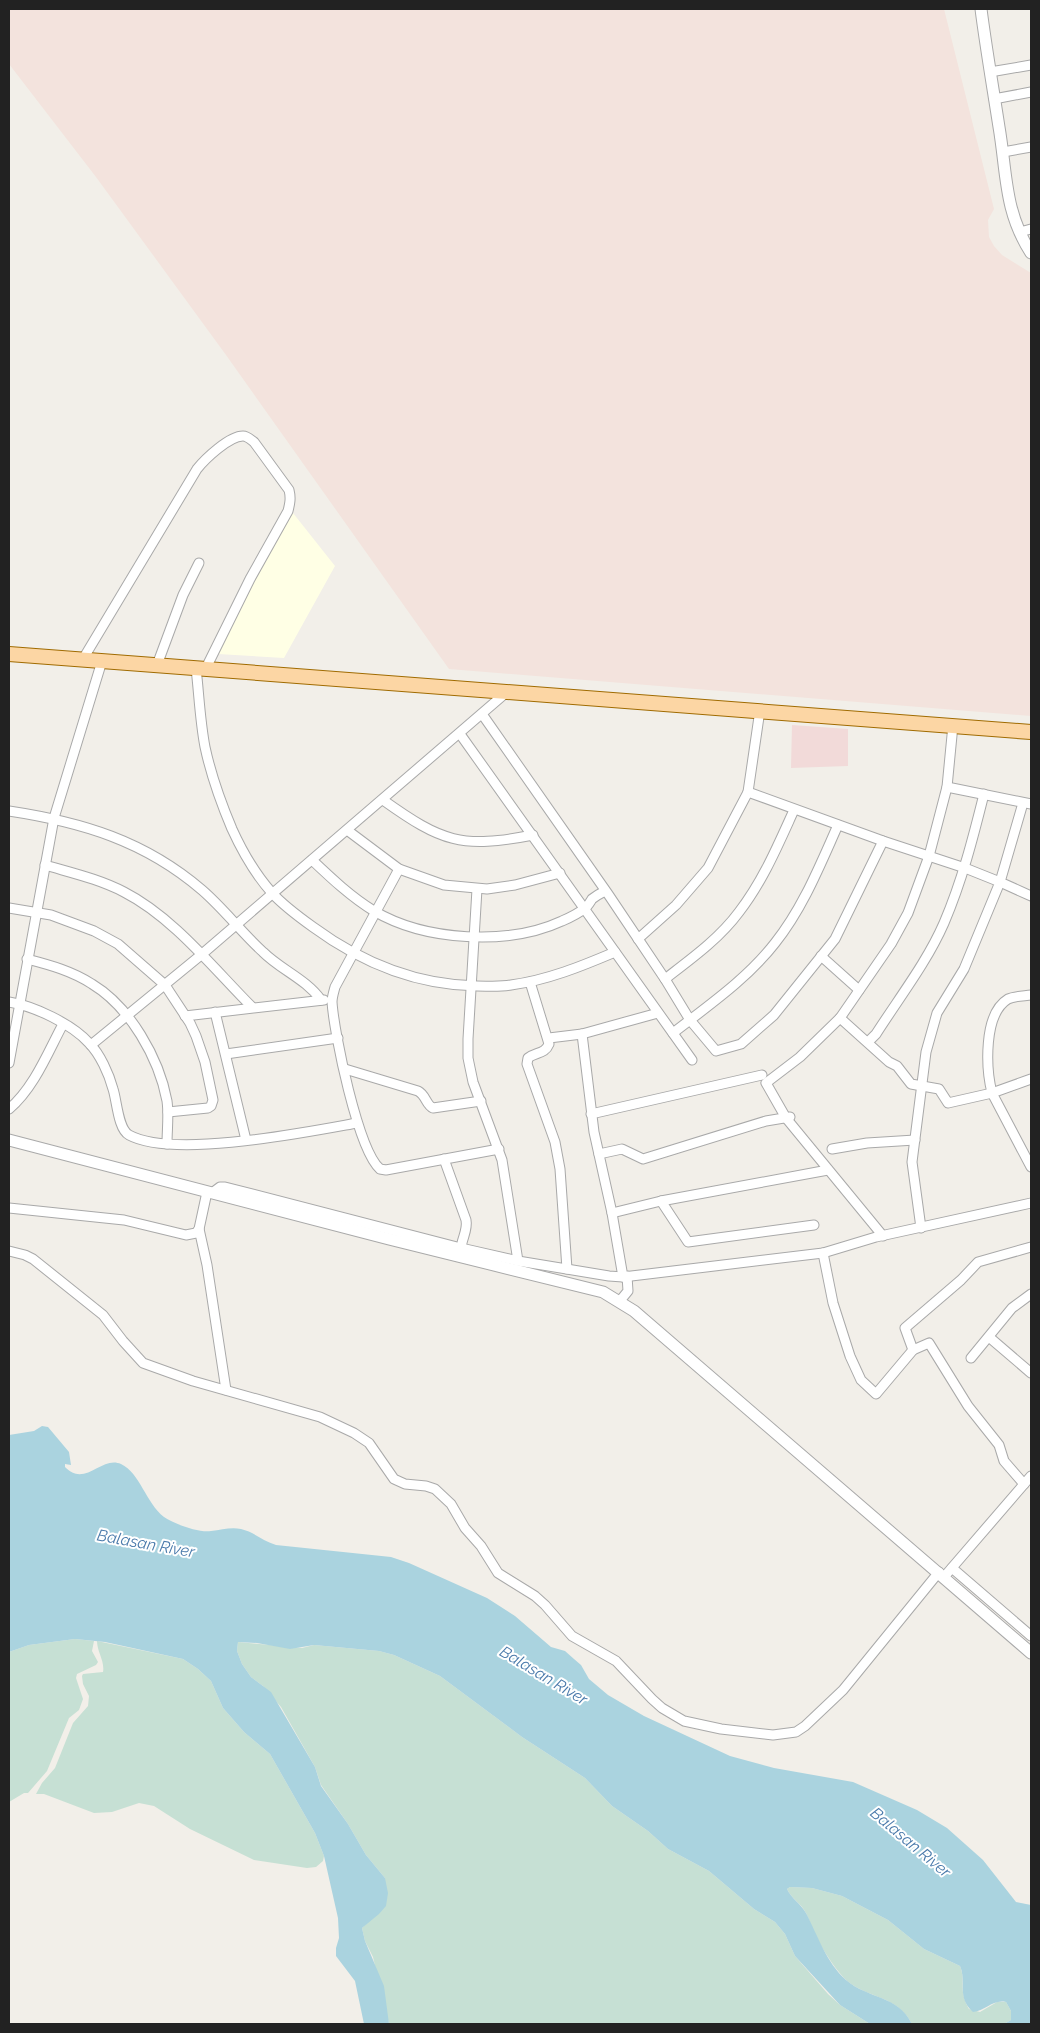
<svg xmlns="http://www.w3.org/2000/svg" width="1040" height="2033" font-family="Raleway,sans-serif">
	<rect width="100%" height="100%" fill="#f2efe9"/>
	<path fill="#f2dad9" d="M792,725l56,4v37l-57,2z"/>
	<path fill="#ffffe5" d="M293,513l42,53 -51,92 -66,-4 32,-67z"/>
	<path fill="#f3e3dd" d="M9,9h935l50,200 -6,11 1,17 5,9 8,9 29,18v443l-582,-47 -223,-314 -130,-178 -87,-113z"/>
	<g fill="#c6e0d4">
		<path d="M75,1639l19,2 -2,10 6,11 -2,3 -19,9 -1,4 7,21 -4,11 -10,8 -22,53 -19,22h-4l-15,9v-150l20,-7z"/>
		<path d="M97,1641l86,18 15,10 13,12 12,27 21,24 26,22 45,79 9,23 -1,5 -7,6 -9,1 -53,-8 -64,-31 -36,-23 -15,-3 -27,9 -18,1 -50,-19h-8l6,-11 13,-15 18,-45 15,-17 1,-10 -6,-12 -1,-8 1,-2 20,-2c2,-11 -6,-20 -6,-31z"/>
		<path d="M238,1642l64,6 12,-3 65,6 15,4 46,21 82,61 63,41 27,28 36,25 20,18 41,22 45,38 21,13 10,12 10,22 33,38 12,11 30,19h-481l-16,-67 -8,-16 -3,-13 5,-5 18,-45 -19,-23 -18,-31 -27,-39 -6,-18 -34,-60 -18,-21 -12,-9 -9,-13 -5,-13z"/>
		<path d="M790,1887l22,1 30,8 46,24 36,29 36,17c6,15 -2,24 9,43l11,3 17,-10h9l5,9v9l-7,4h-92c-15,-30 -47,-25 -68,-46 -11,-12 -20,-27 -28,-41 -4,-8 -6,-17 -10,-24 -5,-10 -15,-15 -19,-24z"/>
	</g>
	<path fill="#aad3df" d="M42,1426l6,1 21,25 2,13 -6,-1v3c20,21 37,-12 56,-3 19,9 25,39 43,53 10,7 35,16 47,14 11,-1 19,-4 30,-2 13,3 22,12 35,16l115,12 18,6 78,35 28,18 36,31 14,4 9,8 7,6 8,14 19,16 36,21 86,40 44,12 79,14 64,28 30,18 36,32 33,42 15,3v119h-27l7,-4v-9l-5,-9c-13,-3 -21,9 -33,10 -17,-15 -6,-30 -13,-46l-36,-17 -36,-29 -46,-24 -30,-8 -22,-1 -3,2c4,9 14,15 19,24 12,23 20,49 40,67 22,19 52,15 66,44h-42l-30,-19 -45,-49 -10,-22 -10,-12 -21,-13 -45,-38 -41,-22 -20,-18 -36,-25 -27,-28 -63,-41 -82,-61 -46,-21 -15,-4 -65,-6 -24,4 -33,-6 -19,-1 -1,9 5,13 9,13 20,15 44,75 6,19 27,38 18,31 19,23 3,15 -2,13 -7,8 -17,14 3,13 19,45 5,38h-25l-9,-43 -19,-25v-8l3,-10 -1,-20 -14,-62 -9,-23 -45,-79 -26,-22 -21,-24 -12,-27 -13,-12 -15,-10 -78,-17 -30,-3 -46,6 -20,7v-217l25,-4z"/>
	<g fill="none" stroke-linecap="round" stroke-linejoin="round">
		<defs>
			<g id="minor">
				<path d="M990,72l41,-7"/>
				<path d="M994,99l37,-7"/>
				<path d="M1003,152l28,-5"/>
				<path d="M1020,232l11,-3"/>
				<path d="M83,659l114,-190c8,-10 32,-33 46,-33 4,0 7,3 11,6l35,48c2,8 1,13 -1,21l-38,68 -44,89"/>
				<path d="M157,665l26,-70 16,-32"/>
				<path d="M196,668c3,26 4,53 9,79 6,28 16,56 27,82 10,22 24,46 40,64 12,13 27,24 41,34 49,36 103,58 164,59 12,0 23,1 34,-1 37,-5 71,-19 104,-33"/>
				<path d="M482,714l126,180 57,85c26,-20 54,-40 74,-67 24,-31 39,-67 55,-102"/>
				<path d="M460,734l232,326"/>
				<path d="M947,787l84,17"/>
				<path d="M748,792l135,49 82,27 35,14 -36,87 -27,44 -11,39 -14,110 9,66"/>
				<path d="M383,800c59,42 78,49 150,35"/>
				<path d="M1023,803l-23,79 31,14"/>
				<path d="M9,811c73,11 136,30 193,79 22,19 40,43 61,62 18,18 43,27 58,48"/>
				<path d="M347,830l52,39 45,16 43,4 28,-4 45,-12"/>
				<path d="M312,860c19,18 39,37 62,51 51,30 134,35 188,10 7,-3 17,-8 23,-13 3,-2 5,-6 7,-9 4,-3 9,-6 13,-8"/>
				<path d="M45,865c27,8 54,14 79,27 49,25 90,77 128,115"/>
				<path d="M399,869l-64,118c-1,4 -3,10 -3,15 2,31 26,148 48,167l6,1 113,-21"/>
				<path d="M477,889l-9,150v19l5,24 29,78 16,101"/>
				<path d="M9,908l42,7 43,16 24,13 47,41 25,38 6,13 9,26 8,38 -2,6 -3,2 -40,4"/>
				<path d="M638,939l38,-34 32,-37 40,-76 12,-82"/>
				<path d="M821,956l38,34"/>
				<path d="M27,959c23,6 45,12 65,25 38,23 67,74 75,117 2,14 0,29 0,43"/>
				<path d="M665,979l25,41 26,31 25,-7 33,-29 61,-76 48,-98"/>
				<path d="M530,982l19,62c-4,10 -13,8 -21,14l-1,6 28,78 5,27 7,100"/>
				<path d="M9,1002c25,4 63,22 80,41 11,11 20,31 24,46 4,12 5,40 16,46 44,24 178,-3 228,-12"/>
				<path d="M215,1012l31,128"/>
				<path d="M185,1016l139,-16"/>
				<path d="M840,1018l49,44 8,4 14,18 28,5 9,14 44,-10c-6,-24 -9,-79 16,-94 6,-3 16,-3 23,-4"/>
				<path d="M673,1033c36,-28 74,-54 102,-90 28,-35 45,-78 63,-118"/>
				<path d="M582,1034l12,98 18,81 11,64"/>
				<path d="M549,1038l33,-4 76,-21"/>
				<path d="M868,1042l8,-8c23,-36 51,-72 68,-111 18,-42 29,-85 40,-129"/>
				<path d="M91,1045l110,-90 307,-264"/>
				<path d="M226,1054l112,-16"/>
				<path d="M9,1063l45,-245 48,-157"/>
				<path d="M345,1069l73,22c8,4 8,14 15,17l48,-7"/>
				<path d="M1031,1079l-39,14 39,74"/>
				<path d="M9,1109c25,-21 39,-57 54,-85"/>
				<path d="M591,1114l171,-39"/>
				<path d="M832,1149l35,-6 48,-3"/>
				<path d="M599,1154l23,-5 21,10 123,-38 24,-4"/>
				<path d="M444,1159l22,61c2,10 -4,18 -5,28"/>
				<path d="M212,1193l8,-6h5l236,61 57,13 91,15 14,1 200,-24 53,-16 155,-34"/>
				<path d="M661,1201l27,41 126,-17"/>
				<path d="M9,1208l115,12 62,15 10,-2 3,-4 8,-37"/>
				<path d="M612,1213l49,-12 167,-31"/>
				<path d="M199,1229l8,36 19,125"/>
				<path d="M883,1236l-97,-118 -20,-35 34,-26 40,-39 51,-74 17,-31 21,-57 18,-69 6,-62"/>
				<path d="M9,1251l16,4 8,4 70,56 20,26 20,22 50,18 127,36 34,16 15,10 25,36 11,5 21,2 9,3 16,15 14,24 16,18 17,27 37,23 10,9 27,31 44,25 36,38 10,9 22,13 37,8 52,6 23,-3 9,-6 38,-36 96,-118"/>
				<path d="M823,1253l10,50 17,53 11,24 15,14 37,-44 16,-7 39,63 31,39 5,16 20,23"/>
				<path d="M619,1302l9,-11 -1,-15"/>
				<path d="M989,1337l42,36"/>
				<path d="M913,1350l-8,-22 56,-48 17,-18 53,-15"/>
				<path d="M971,1358l41,-50 19,-14"/>
				<path d="M952,1568l79,68"/>
				<path d="M944,1577l87,-101"/>
			</g>
			<g id="tertiary">
				<path d="M981,9c5,39 12,79 18,118 8,47 5,84 32,126"/>
				<path d="M9,1140l380,99 214,53 31,19 397,342"/>
			</g>
			<path id="primary" d="M9,654l1022,78"/>
		</defs>
		<use href="#minor" stroke="#a9a9a9" stroke-width="11"/>
		<use href="#tertiary" stroke="#a9a9a9" stroke-width="13"/>
		<use href="#primary" stroke="#a06b00" stroke-width="16"/>
		<use href="#minor" stroke="#fff" stroke-width="9"/>
		<use href="#tertiary" stroke="#fff" stroke-width="11"/>
		<use href="#primary" stroke="#fcd6a4" stroke-width="14"/>
	</g>
	<g text-anchor="middle" stroke-width="4" stroke-linejoin="round" paint-order="stroke">
		<g font-size="16" font-style="italic" fill="#4a7aab" stroke="#fff">
			<text transform="translate(146 1543) rotate(10)" y="6">Balasan River</text>
			<text transform="translate(544 1675) rotate(31)" y="6">Balasan River</text>
			<text transform="translate(911 1842) rotate(40)" y="6">Balasan River</text>
		</g>
	</g>
	<rect width="1040" height="2033" fill="none" stroke="#222222" stroke-width="20"/>
</svg>
